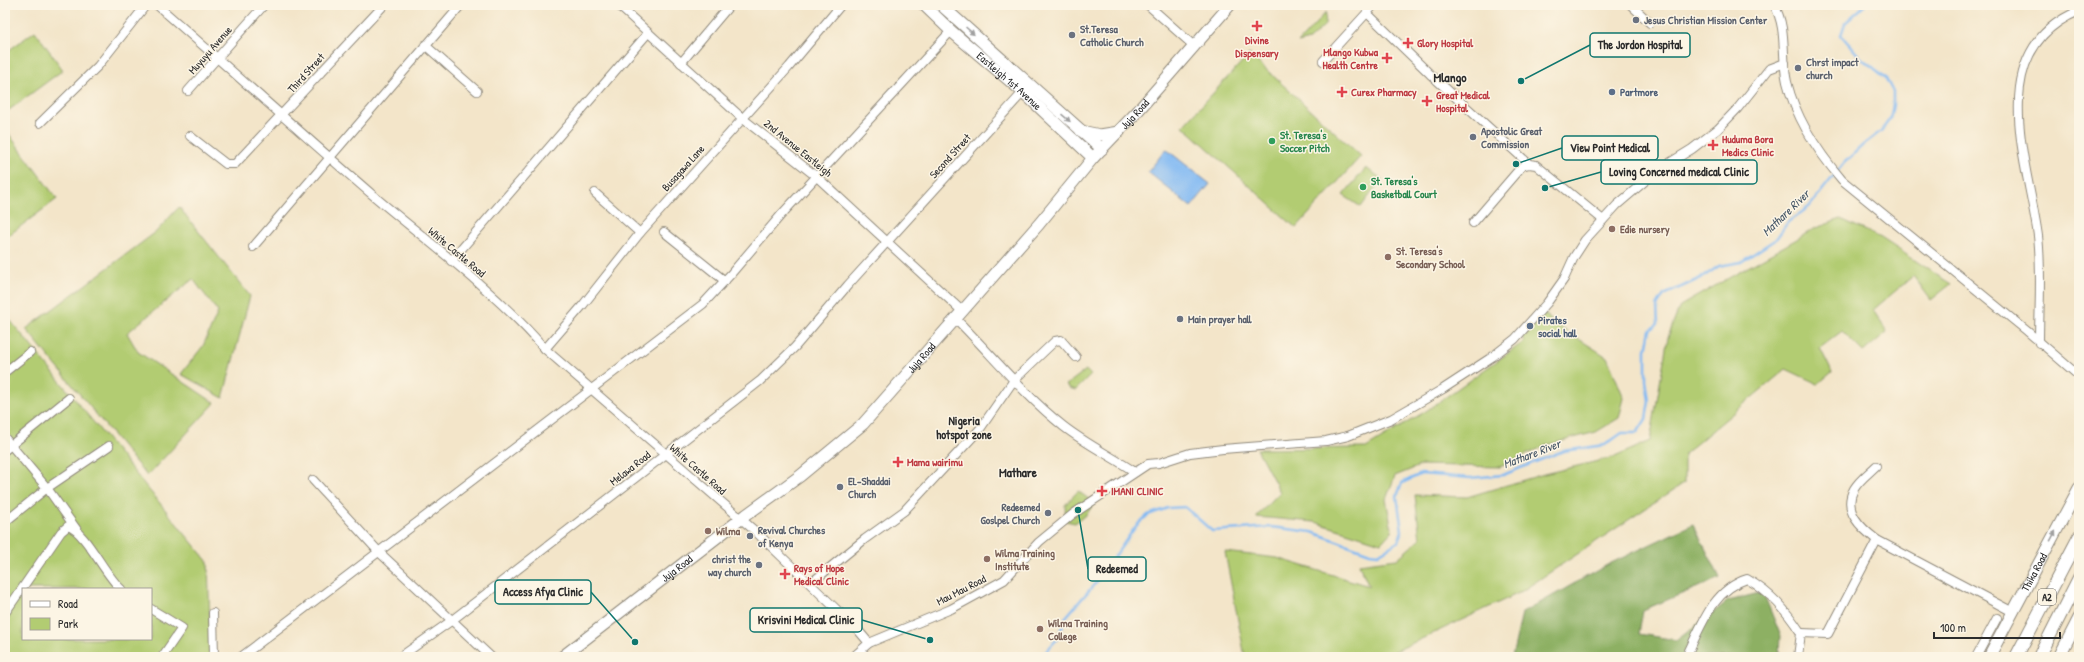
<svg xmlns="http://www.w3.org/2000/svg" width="2084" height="662" font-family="'Patrick Hand',sans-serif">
	<rect width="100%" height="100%" fill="#fcf5e5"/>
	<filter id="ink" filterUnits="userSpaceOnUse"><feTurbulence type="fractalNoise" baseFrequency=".025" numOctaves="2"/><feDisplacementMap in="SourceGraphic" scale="8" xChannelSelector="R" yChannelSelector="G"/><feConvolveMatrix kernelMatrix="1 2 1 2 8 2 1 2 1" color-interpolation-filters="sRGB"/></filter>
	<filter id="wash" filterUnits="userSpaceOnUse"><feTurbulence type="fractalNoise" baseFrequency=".012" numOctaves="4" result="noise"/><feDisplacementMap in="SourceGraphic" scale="16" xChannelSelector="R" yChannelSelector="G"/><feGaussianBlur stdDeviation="0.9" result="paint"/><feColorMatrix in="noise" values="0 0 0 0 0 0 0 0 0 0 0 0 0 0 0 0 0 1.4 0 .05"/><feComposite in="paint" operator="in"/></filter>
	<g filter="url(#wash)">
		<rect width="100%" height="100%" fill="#f3e5c9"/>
		<g fill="#b2cc72" stroke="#6e7c4e" fill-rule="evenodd">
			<path d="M1326,12l-1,13 -16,15 -11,3z"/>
			<path d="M35,31l28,39 -58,43v-60z"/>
			<path d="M1249,54l112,102 -65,72 -113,-102z"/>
			<path d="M5,129l52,70 -52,39z"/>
			<path d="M1366,168l16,11 -21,28 -18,-12z"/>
			<path d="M179,207l71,89 -27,102 -42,-24 22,-28 15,-34 -25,-33 -66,54 11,19 77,51 -68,73 -121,-147 130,-97z"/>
			<path d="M1841,219l40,19 70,46 -20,16 -18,-24 -40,34 14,22 -24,20 -21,-21 -22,17 12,24 -14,12 -32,-15 -102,85v29l-165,110 -136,64h-138l-20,-105 52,6 92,28 -10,-22 38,-5 23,-20 -5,-44 52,2 77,-23 71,-17 35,-16 18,-104 12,-31 136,-78z"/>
			<path d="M1545,313l7,9 55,35 17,41 -5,20 -23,14 -49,13 -47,22 -78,-2 -27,11 -9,23 6,32 -11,12 -66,-21 -59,-5 24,-25 -23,-43 109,-1 60,-37 99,-70 -3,-3z"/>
			<path d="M5,314l203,248 3,95h-206zM23,589h128v50h-128z"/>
			<path d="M1086,370l5,5 -15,15 -7,-2 -3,-3z"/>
			<path d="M1078,491l16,12 -7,11 -12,9 -9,-2 -1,-16z"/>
		</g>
		<path fill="#8db064" stroke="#5c6e48" d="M1693,524l27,54 -77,32 -4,24 38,6 51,-39 35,-9 17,42 -1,23h-267l10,-44 85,-48z"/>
		<path fill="#83baf3" stroke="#57728f" d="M1166,149l44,35 -19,23 -43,-35z"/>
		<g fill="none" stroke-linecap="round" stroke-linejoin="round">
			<path stroke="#83baf3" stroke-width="2.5" d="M1041,657l17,-19 7,-20 34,-39 37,-53 12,-11 20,-7 17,-1 27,24 59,-4 41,5 58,21 8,1 20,-12 4,-11 -5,-35 5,-13 19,-9 49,4 33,-3 60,-24 42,-6 17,-12h15l9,-14 3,-18 -3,-21v-30l4,-20 8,-6 -1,-18 7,-11 39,-18 16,-11 22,-4 35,-23 12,-17 21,-15 35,-44 19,-18 18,-14 9,-12 3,-14v-13l-8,-15 -25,-20 -19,-22 4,-12 20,-18"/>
		</g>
	</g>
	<g filter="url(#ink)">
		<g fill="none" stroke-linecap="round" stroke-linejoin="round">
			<defs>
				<g id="minor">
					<path d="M157,5c73,64 145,129 218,192 57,48 122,96 170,152l210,182 103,99 11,13"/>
					<path d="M618,5l124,113 75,59 145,134"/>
					<path d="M1148,5l46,41"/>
					<path d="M1631,5l19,18"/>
					<path d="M1774,5c14,24 7,51 13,77 9,37 31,70 55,98l185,151 52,45"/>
					<path d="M1367,13l63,61 99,90"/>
					<path d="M425,45l52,46"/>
					<path d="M1323,61l51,-56"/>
					<path d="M681,63l49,-58"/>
					<path d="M188,91l76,-86"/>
					<path d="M40,123l58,-57 48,-61"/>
					<path d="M190,136l36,28h9l149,-159"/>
					<path d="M595,193l45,40"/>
					<path d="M1473,223l49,-57 7,-2 7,1 67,55"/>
					<path d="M664,232l61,49"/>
					<path d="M253,247l208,-242"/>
					<path d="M451,261l197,-228"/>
					<path d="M956,319c35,35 68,76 107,107 23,18 48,30 72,46"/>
					<path d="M2039,343c0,-36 3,-72 -1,-107 -10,-75 -55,-186 41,-225"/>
					<path d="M545,349l38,-44 57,-72 149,-166 52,-62"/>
					<path d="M5,372l25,-20"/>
					<path d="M5,438l42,50 30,42"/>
					<path d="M5,450l64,-52"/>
					<path d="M1876,466c-7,7 -17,14 -22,23 -12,22 7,39 23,51l136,72"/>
					<path d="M313,480l66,72 112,105"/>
					<path d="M5,522l42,-34 62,-42"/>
					<path d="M811,583l54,-44 39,-28 76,-82 34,-49 41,-39 6,-1 15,17"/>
					<path d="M151,609l31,19 -20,29"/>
					<path d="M5,613l56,-81 7,-6c18,6 36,48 53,63"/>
					<path d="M213,613l1,44"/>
					<path d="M241,657l462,-353 27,-29 51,-60 170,-184"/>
					<path d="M400,657l51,-36 309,-240 35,-34 53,-62 178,-196"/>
					<path d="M853,657l16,-14 82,-34 53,-29 35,-38 34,-28 75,-50 11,-1 31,-10 33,-4 103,-8 22,-5 43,-17 52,-30 49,-32 23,-18 32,-36 17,-24 10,-22 11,-17 32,-35 41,-35 34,-21 26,-20 20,-21 31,-39 16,-6"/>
					<path d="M1686,657c15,-30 26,-67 61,-78 24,14 39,31 54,54"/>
					<path d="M1798,657l3,-24 27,1 49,-94"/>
					<path d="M1976,657l21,-39"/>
				</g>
				<g id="major">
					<path id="s1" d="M924,5l27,26 72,61 70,66"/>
					<path d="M941,5l161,144"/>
					<path d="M1081,131l19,4 19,-3"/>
					<path id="s2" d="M562,657l184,-142 54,-39 63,-52 176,-200 54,-66 43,-45 94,-108"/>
					<path id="s3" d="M1989,657l90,-169"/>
					<path d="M2059,657l20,-39"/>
				</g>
				<g id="highway">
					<path d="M2016,657l63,-120"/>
					<path d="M2039,657l40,-79"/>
				</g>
			</defs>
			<use href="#minor" stroke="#8f887a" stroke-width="10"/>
			<use href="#major" stroke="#8f887a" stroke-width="13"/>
			<use href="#highway" stroke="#8f887a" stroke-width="14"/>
			<use href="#minor" stroke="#fff" stroke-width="8"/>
			<use href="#major" stroke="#fff" stroke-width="11"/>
			<use href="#highway" stroke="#fff" stroke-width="12"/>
		</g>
		<defs><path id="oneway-solid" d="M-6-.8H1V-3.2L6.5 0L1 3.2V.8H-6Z"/></defs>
		<g fill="#a0a0a0">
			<use href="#oneway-solid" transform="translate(970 31) rotate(42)"/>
			<use href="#oneway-solid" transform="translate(1066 118) rotate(41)"/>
			<use href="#oneway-solid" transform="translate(2053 536) rotate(-62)"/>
		</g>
	</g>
	<g fill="#6b7280" stroke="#fcf5e5" stroke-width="1.5">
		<circle cx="1636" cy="20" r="4"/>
		<circle cx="1072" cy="35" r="4"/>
		<circle cx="1798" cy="68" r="4"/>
		<circle cx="1473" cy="137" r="4"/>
		<circle cx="1180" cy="319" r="4"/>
		<circle cx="840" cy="487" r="4"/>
		<circle cx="1048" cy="513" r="4"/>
		<circle cx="750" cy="536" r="4"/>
		<circle cx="759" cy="565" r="4"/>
	</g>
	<g fill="#e0444e" stroke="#fcf5e5" stroke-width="1.5">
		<path d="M1255 20h4v4h4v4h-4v4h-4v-4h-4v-4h4z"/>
		<path d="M1406 37h4v4h4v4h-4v4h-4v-4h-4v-4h4z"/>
		<path d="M1385 52h4v4h4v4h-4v4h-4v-4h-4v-4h4z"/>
		<path d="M1340 86h4v4h4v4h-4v4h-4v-4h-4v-4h4z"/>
		<path d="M1425 95h4v4h4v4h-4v4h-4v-4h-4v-4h4z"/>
		<path d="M1711 139h4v4h4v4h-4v4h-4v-4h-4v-4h4z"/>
		<path d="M896 456h4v4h4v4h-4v4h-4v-4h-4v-4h4z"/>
		<path d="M1100 485h4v4h4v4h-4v4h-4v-4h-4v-4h4z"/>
		<path d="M783 568h4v4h4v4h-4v4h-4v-4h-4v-4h4z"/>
	</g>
	<g fill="#5c6f8a" stroke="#fcf5e5" stroke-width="1.5">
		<circle cx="1612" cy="92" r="4"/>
		<circle cx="1530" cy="326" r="4"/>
	</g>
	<g fill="#2e9e5b" stroke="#fcf5e5" stroke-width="1.5">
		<circle cx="1272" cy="141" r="4"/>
		<circle cx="1363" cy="187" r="4"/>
	</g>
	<g fill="#8d6e63" stroke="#fcf5e5" stroke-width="1.5">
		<circle cx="1612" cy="229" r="4"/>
		<circle cx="1388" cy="257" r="4"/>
		<circle cx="708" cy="531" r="4"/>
		<circle cx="987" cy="559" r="4"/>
		<circle cx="1040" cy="629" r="4"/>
	</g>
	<g text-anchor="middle" stroke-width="3" stroke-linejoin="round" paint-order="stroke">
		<rect fill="#fcf5e5" stroke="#6a6863" stroke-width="1" x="2038" y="589" width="18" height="16" rx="3"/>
		<g font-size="10" font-weight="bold" fill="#2b2b2b">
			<text x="2047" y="601">A2</text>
		</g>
		<g font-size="11" font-weight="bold" fill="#5b616d" stroke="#fcf5e5" text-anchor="start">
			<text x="1644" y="24">Jesus Christian Mission Center</text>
			<text x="1080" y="33">St.Teresa<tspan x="1080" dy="13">Catholic Church</tspan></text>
			<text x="1806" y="66">Chrst impact<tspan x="1806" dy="13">church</tspan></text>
			<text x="1481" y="135">Apostolic Great<tspan x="1481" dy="13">Commission</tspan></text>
			<text x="1188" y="323">Main prayer hall</text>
			<text x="848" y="485">EL-Shaddai<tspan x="848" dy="13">Church</tspan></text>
			<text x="1040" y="511" text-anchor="end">Redeemed<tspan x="1040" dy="13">Goslpel Church</tspan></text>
			<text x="758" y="534">Revival Churches<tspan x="758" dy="13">of Kenya</tspan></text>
			<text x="751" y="563" text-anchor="end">christ the<tspan x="751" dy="13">way church</tspan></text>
		</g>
		<g font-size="11" font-weight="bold" fill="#be3a42" stroke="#fcf5e5" text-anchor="start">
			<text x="1257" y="44" text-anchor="middle">Divine<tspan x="1257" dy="13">Dispensary</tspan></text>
			<text x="1417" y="47">Glory Hospital</text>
			<text x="1378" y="56" text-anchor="end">Mlango Kubwa<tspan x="1378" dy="13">Health Centre</tspan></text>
			<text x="1351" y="96">Curex Pharmacy</text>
			<text x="1436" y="99">Great Medical<tspan x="1436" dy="13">Hospital</tspan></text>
			<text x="1722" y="143">Huduma Bora<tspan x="1722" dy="13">Medics Clinic</tspan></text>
			<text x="907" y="466">Mama wairimu</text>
			<text x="1111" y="495">IMANI CLINIC</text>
			<text x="794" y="572">Rays of Hope<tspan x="794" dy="13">Medical Clinic</tspan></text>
		</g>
		<g font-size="11" fill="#2b2b2b" stroke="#fcf5e5">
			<text transform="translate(210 50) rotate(-49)" y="4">Muyuyu Avenue</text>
			<text transform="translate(306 73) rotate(-48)" y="4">Third Street</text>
			<text dy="4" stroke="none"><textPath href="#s1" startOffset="114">Eastleigh 1st Avenue</textPath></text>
			<text dy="4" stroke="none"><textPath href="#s2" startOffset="793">Juja Road</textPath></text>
			<text transform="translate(798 148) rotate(39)" y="4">2nd Avenue Eastleigh</text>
			<text transform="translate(950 156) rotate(-48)" y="4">Second Street</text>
			<text transform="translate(683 168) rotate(-48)" y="4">Busagawa Lane</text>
			<text transform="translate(457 252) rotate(40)" y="4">White Castle Road</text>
			<text dy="4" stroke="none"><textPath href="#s2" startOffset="469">Juja Road</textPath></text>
			<text transform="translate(630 468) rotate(-38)" y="4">Melawa Road</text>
			<text transform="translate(698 469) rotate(41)" y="4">White Castle Road</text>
			<text dy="4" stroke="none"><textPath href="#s2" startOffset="145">Juja Road</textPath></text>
			<text dy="4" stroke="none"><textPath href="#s3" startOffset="96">Thika Road</textPath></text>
			<text transform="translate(961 590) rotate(-27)" y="4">Mau Mau Road</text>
		</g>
		<g font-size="11" font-weight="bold" fill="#4e5e75" stroke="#fcf5e5" text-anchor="start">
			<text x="1620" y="96">Partmore</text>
			<text x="1538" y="324">Pirates<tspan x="1538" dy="13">social hall</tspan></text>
		</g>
		<g font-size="11" font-weight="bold" fill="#27864d" stroke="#fcf5e5" text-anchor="start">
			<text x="1280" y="139">St. Teresa's<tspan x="1280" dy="13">Soccer Pitch</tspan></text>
			<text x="1371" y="185">St. Teresa's<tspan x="1371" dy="13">Basketball Court</tspan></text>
		</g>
		<g font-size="11" font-weight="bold" fill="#785e54" stroke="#fcf5e5" text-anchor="start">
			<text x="1620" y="233">Edie nursery</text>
			<text x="1396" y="255">St. Teresa's<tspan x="1396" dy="13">Secondary School</tspan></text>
			<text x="716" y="535">Wilma</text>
			<text x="995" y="557">Wilma Training<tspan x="995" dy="13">Institute</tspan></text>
			<text x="1048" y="627">Wilma Training<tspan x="1048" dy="13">College</tspan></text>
		</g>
		<g font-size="12" font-style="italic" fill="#455667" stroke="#fcf5e5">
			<text transform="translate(1786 213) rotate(-44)" y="4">Mathare River</text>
			<text transform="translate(1532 454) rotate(-21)" y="4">Mathare River</text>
		</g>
		<g font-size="12" font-weight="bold" fill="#2b2b2b" stroke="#fcf5e5">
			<text x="964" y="425">Nigeria<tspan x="964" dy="14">hotspot zone</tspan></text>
		</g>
		<g font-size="13" font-weight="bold" fill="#2b2b2b" stroke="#fcf5e5">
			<text x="1450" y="82">Mlango</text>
			<text x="1018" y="477">Mathare</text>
		</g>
	</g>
	<path fill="none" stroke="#0f766e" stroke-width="1.5" d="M1521 81L1590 45M1516 164L1562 148M1545 188L1601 172M1078 510L1088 569M635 642L591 592M930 640L862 620"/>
	<g fill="#0f766e" stroke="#fcf5e5" stroke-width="1.5">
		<circle cx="1521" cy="81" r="4"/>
		<circle cx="1516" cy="164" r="4"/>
		<circle cx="1545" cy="188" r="4"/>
		<circle cx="1078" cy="510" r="4"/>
		<circle cx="635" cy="642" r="4"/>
		<circle cx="930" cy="640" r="4"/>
	</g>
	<g fill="#fcf5e5" stroke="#0f766e" stroke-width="1.5">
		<rect x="1590" y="33" width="100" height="24" rx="4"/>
		<rect x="1562" y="136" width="96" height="24" rx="4"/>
		<rect x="1601" y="160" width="156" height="24" rx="4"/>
		<rect x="1088" y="557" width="58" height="24" rx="4"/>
		<rect x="495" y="580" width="96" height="24" rx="4"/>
		<rect x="750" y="608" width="112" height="24" rx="4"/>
	</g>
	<g font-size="12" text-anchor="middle" font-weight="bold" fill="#2b2b2b">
		<text x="1640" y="49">The Jordon Hospital</text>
		<text x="1610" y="152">View Point Medical</text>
		<text x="1679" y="176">Loving Concerned medical Clinic</text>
		<text x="1117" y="573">Redeemed</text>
		<text x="543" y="596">Access Afya Clinic</text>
		<text x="806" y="624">Krisvini Medical Clinic</text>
	</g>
	<rect width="2084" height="662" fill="none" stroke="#fcf5e5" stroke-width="20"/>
	<rect x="22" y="588" width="130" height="52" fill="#fcf5e5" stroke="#a8a49b"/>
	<rect x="30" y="601" width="20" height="6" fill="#ffffff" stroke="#a8a49b"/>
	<text x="58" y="608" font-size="12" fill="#2b2b2b">Road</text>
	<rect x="30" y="618" width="20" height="12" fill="#b2cc72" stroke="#a8a49b"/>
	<text x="58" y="628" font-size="12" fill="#2b2b2b">Park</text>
	<path d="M1934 632v6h126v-6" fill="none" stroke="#2b2b2b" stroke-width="2"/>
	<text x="1940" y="632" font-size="12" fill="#2b2b2b" stroke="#fcf5e5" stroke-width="3" paint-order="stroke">100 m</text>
</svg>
